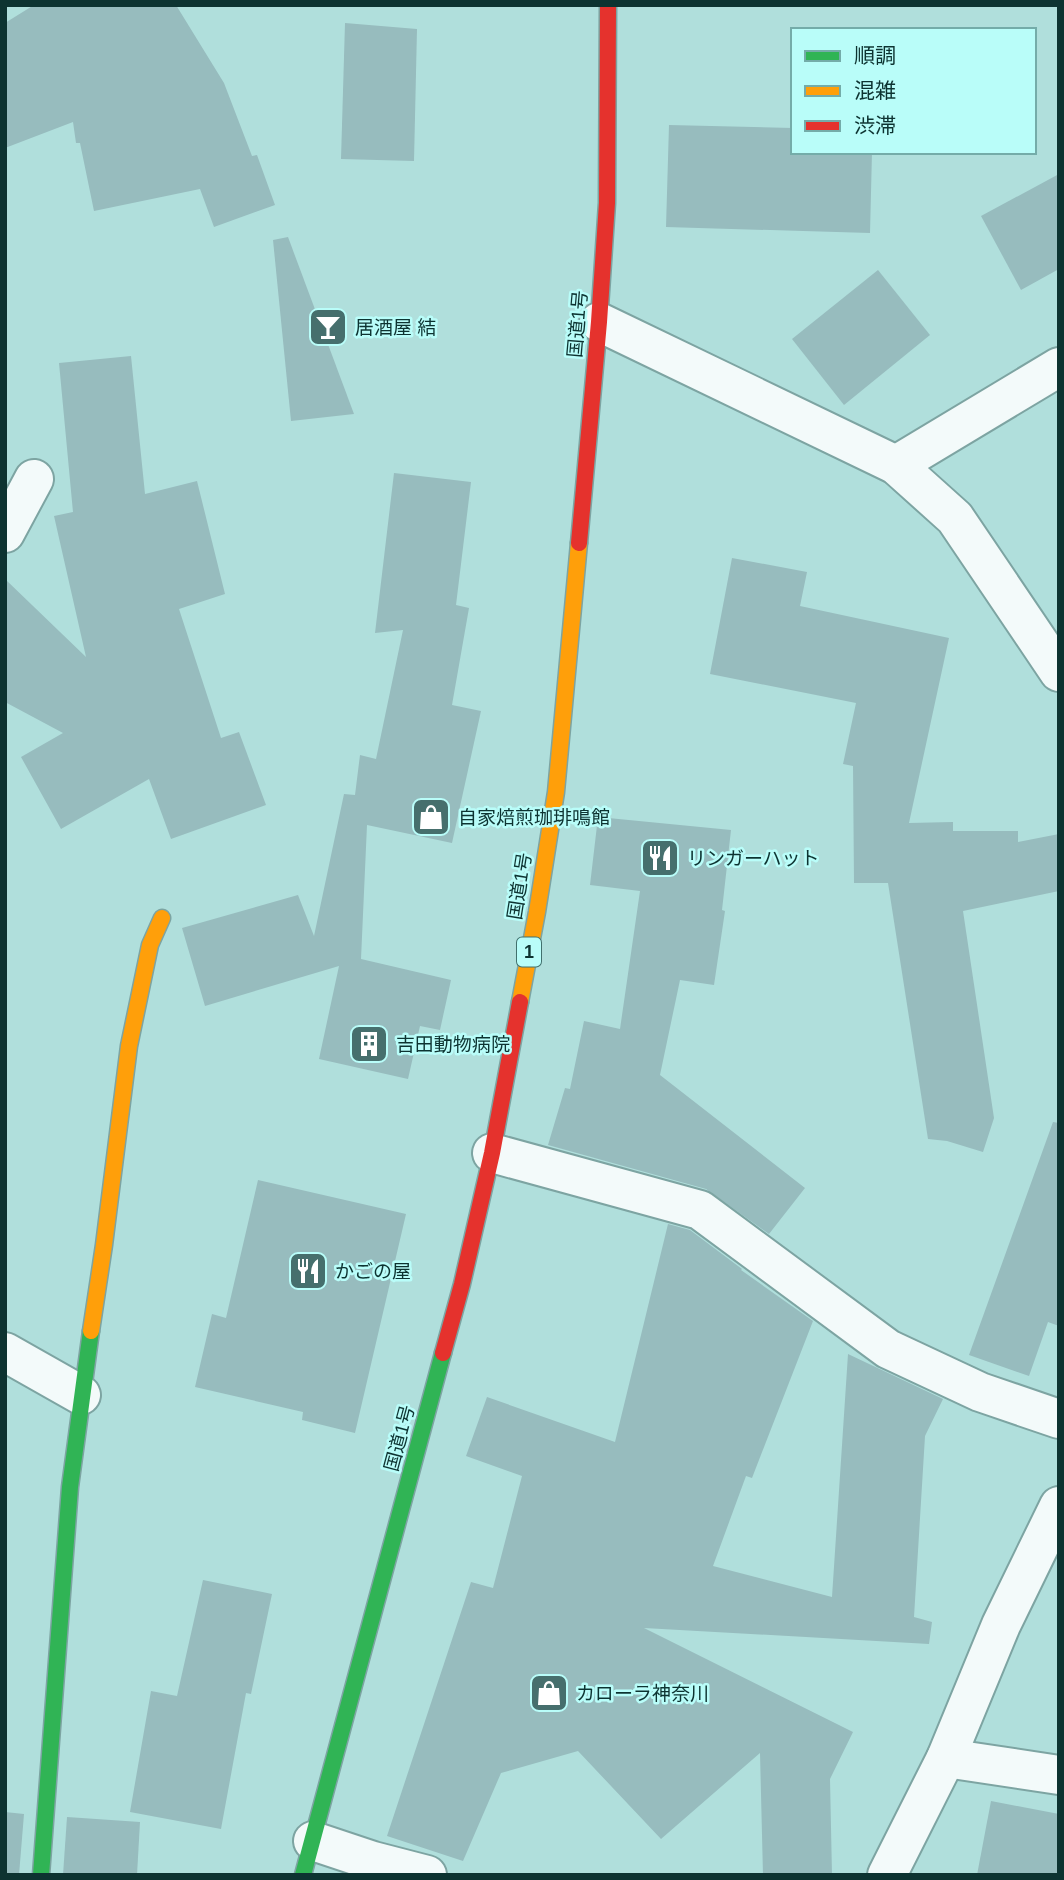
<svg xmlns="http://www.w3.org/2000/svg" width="1064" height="1880" font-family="Helvetica,'Noto Sans JP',sans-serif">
	<rect width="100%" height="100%" fill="#b0dfdc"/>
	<g fill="#97bcbe">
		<path d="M34,5h142l48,78 28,73 5,-1 18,50 -61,22 -14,-38 -106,22 -14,-68h-4l-3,-21 -68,26v-125z"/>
		<path d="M345,23l72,6 -3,132 -73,-2z"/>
		<path d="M669,125l124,3v24h79l-2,81 -204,-6z"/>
		<path d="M1059,174v95l-38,21 -40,-74z"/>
		<path d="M288,237l66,177 -63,7 -18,-181z"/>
		<path d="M878,270l52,65 -86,70 -52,-66z"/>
		<path d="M131,356l14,138 52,-13 28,113 -46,15 42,129 18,-6 27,73 -95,34 -22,-60 -88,50 -40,-72 42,-24 -58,-31v-123l81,78 -32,-141 19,-4 -14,-149z"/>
		<path d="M394,473l77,9 -15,123 13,3 -17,97 29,6 -29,132 -85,-18 -6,134 90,21 -11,50 -20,-4 -12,53 -89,-20 20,-93 -134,40 -23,-78 116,-33 16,41 30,-142 11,1 5,-40 16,4 27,-129 -28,3z"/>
		<path d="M732,558l75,14 -7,34 149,32 -40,185 44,-1v9h65v11l41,-8v57l-96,20 31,207 -11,34 -36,-11 -19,-2 -40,-256h-34l-1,-117 -10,-2 13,-61 -146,-29z"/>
		<path d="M598,817l133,13 -9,80 3,1 -11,74 -34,-5 -20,95 145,113 -36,46 -63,-45 -158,-44 17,-57 5,1 14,-68 36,8 20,-138 -50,-6z"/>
		<path d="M1053,1122l6,1v203l-11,-4 -19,54 -60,-21z"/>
		<path d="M258,1180l148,34 -51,219 -53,-13 1,-8 -108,-25 17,-73 14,4z"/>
		<path d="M668,1224l22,6 52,39 -1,1 72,51 -61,157 -6,-2 -33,90 119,31 16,-243 95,45 -18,37 -11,181 18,5 -3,22 -285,-16 209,104 -23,47 2,96h-69l-3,-122 -99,86 -83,-88 -77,22 -38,88 -76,-25 84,-254 22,6 29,-112 -56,-20 21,-59 128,45z"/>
		<path d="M203,1580l69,14 -21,100 -5,-1 -25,136 -91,-17 21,-121 26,5z"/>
		<path d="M991,1801l68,13v61h-82z"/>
		<path d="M5,1812l19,2 -5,61h-14z"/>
		<path d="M67,1817l73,5 -3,53h-74z"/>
	</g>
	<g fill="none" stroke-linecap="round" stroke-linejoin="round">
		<defs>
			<g id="street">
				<path d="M599,322l297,143 59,53 104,154"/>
				<path d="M896,465l163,-98"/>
				<path d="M5,533l29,-54"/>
				<path d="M492,1153l208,57 188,139 92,43 79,27"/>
				<path d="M5,1352l76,43"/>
				<path d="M946,1758l113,17"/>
				<path d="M313,1841l60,20 54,14"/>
				<path d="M887,1875l59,-117 55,-133 58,-119"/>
			</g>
			<g id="fast">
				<path d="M41,1875l29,-388 21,-156"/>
				<path d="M303,1875l140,-522"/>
			</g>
			<g id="slow">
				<path d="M520,1002l17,-90 19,-120 23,-249"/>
				<path d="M91,1331l13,-86 25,-199 21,-101 12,-27"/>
			</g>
			<g id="jam">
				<path d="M579,543l20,-221 8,-119 1,-198"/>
				<path d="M443,1353l19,-69 30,-131 28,-151"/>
			</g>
		</defs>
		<use href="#street" stroke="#7da4a2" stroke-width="42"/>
		<use href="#fast" stroke="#7da4a2" stroke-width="19"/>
		<use href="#slow" stroke="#7da4a2" stroke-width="19"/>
		<use href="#jam" stroke="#7da4a2" stroke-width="19"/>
		<use href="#street" stroke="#f3fafa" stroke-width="38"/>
		<use href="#fast" stroke="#30b455" stroke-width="16"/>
		<use href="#slow" stroke="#ff9f0a" stroke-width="16"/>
		<use href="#jam" stroke="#e5322d" stroke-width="16"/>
	</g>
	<defs>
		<symbol id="bar-square" viewBox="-11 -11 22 22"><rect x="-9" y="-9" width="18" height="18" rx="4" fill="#466f6d" stroke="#b9fdf9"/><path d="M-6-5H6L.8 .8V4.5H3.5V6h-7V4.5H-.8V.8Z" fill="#fff"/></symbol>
		<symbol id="shop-square" viewBox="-11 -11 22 22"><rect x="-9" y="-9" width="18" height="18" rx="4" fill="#466f6d" stroke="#b9fdf9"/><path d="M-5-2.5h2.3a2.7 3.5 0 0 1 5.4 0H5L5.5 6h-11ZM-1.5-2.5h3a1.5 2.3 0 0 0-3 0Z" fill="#fff"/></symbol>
		<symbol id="restaurant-square" viewBox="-11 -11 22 22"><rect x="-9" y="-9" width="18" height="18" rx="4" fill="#466f6d" stroke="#b9fdf9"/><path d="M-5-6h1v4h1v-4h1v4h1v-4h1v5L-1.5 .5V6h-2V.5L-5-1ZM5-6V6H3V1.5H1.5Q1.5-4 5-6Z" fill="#fff"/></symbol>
		<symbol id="building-square" viewBox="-11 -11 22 22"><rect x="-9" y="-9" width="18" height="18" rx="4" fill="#466f6d" stroke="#b9fdf9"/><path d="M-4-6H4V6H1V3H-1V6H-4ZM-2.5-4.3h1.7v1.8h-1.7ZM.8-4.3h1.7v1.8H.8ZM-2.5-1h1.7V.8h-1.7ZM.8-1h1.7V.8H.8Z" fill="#fff"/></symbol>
	</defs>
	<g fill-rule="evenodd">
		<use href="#bar-square" x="306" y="305" width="44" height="44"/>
		<use href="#shop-square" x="409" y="795" width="44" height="44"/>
		<use href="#restaurant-square" x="638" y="836" width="44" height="44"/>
		<use href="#building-square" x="347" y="1022" width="44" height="44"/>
		<use href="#restaurant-square" x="286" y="1249" width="44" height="44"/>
		<use href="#shop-square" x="527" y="1671" width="44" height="44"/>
	</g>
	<g text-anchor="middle" stroke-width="5" stroke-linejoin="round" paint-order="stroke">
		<rect fill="#b9fdf9" stroke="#41706d" stroke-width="2" x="517" y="937.5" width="24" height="29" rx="5"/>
		<g font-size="18" font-weight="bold" fill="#0d3331">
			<text x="529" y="958">1</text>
		</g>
		<g font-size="19" fill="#0d3331" stroke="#b9fdf9">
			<text transform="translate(577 324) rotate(-85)" y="7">国道1号</text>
			<text transform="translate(519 886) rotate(-81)" y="7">国道1号</text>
			<text transform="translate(399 1438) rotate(-75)" y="7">国道1号</text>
		</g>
		<g font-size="19" fill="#0d3331" stroke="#b9fdf9" text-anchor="start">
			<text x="355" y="334">居酒屋 結</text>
			<text x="458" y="824">自家焙煎珈琲鳴館</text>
			<text x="687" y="865">リンガーハット</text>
			<text x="396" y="1051">吉田動物病院</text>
			<text x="335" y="1278">かごの屋</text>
			<text x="576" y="1700">カローラ神奈川</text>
		</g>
	</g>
	<rect width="1064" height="1880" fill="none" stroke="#0d3331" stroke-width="14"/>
	<rect x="791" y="28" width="245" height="126" fill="#b9fdf9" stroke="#74aca9" stroke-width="2"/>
	<rect x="805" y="51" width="35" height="10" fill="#30b455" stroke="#74aca9" stroke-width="2"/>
	<text x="854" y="63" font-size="21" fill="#0d3331">順調</text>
	<rect x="805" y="86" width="35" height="10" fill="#ff9f0a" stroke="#74aca9" stroke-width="2"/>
	<text x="854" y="98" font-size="21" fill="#0d3331">混雑</text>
	<rect x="805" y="121" width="35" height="10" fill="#e5322d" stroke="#74aca9" stroke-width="2"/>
	<text x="854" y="133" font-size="21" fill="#0d3331">渋滞</text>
</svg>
